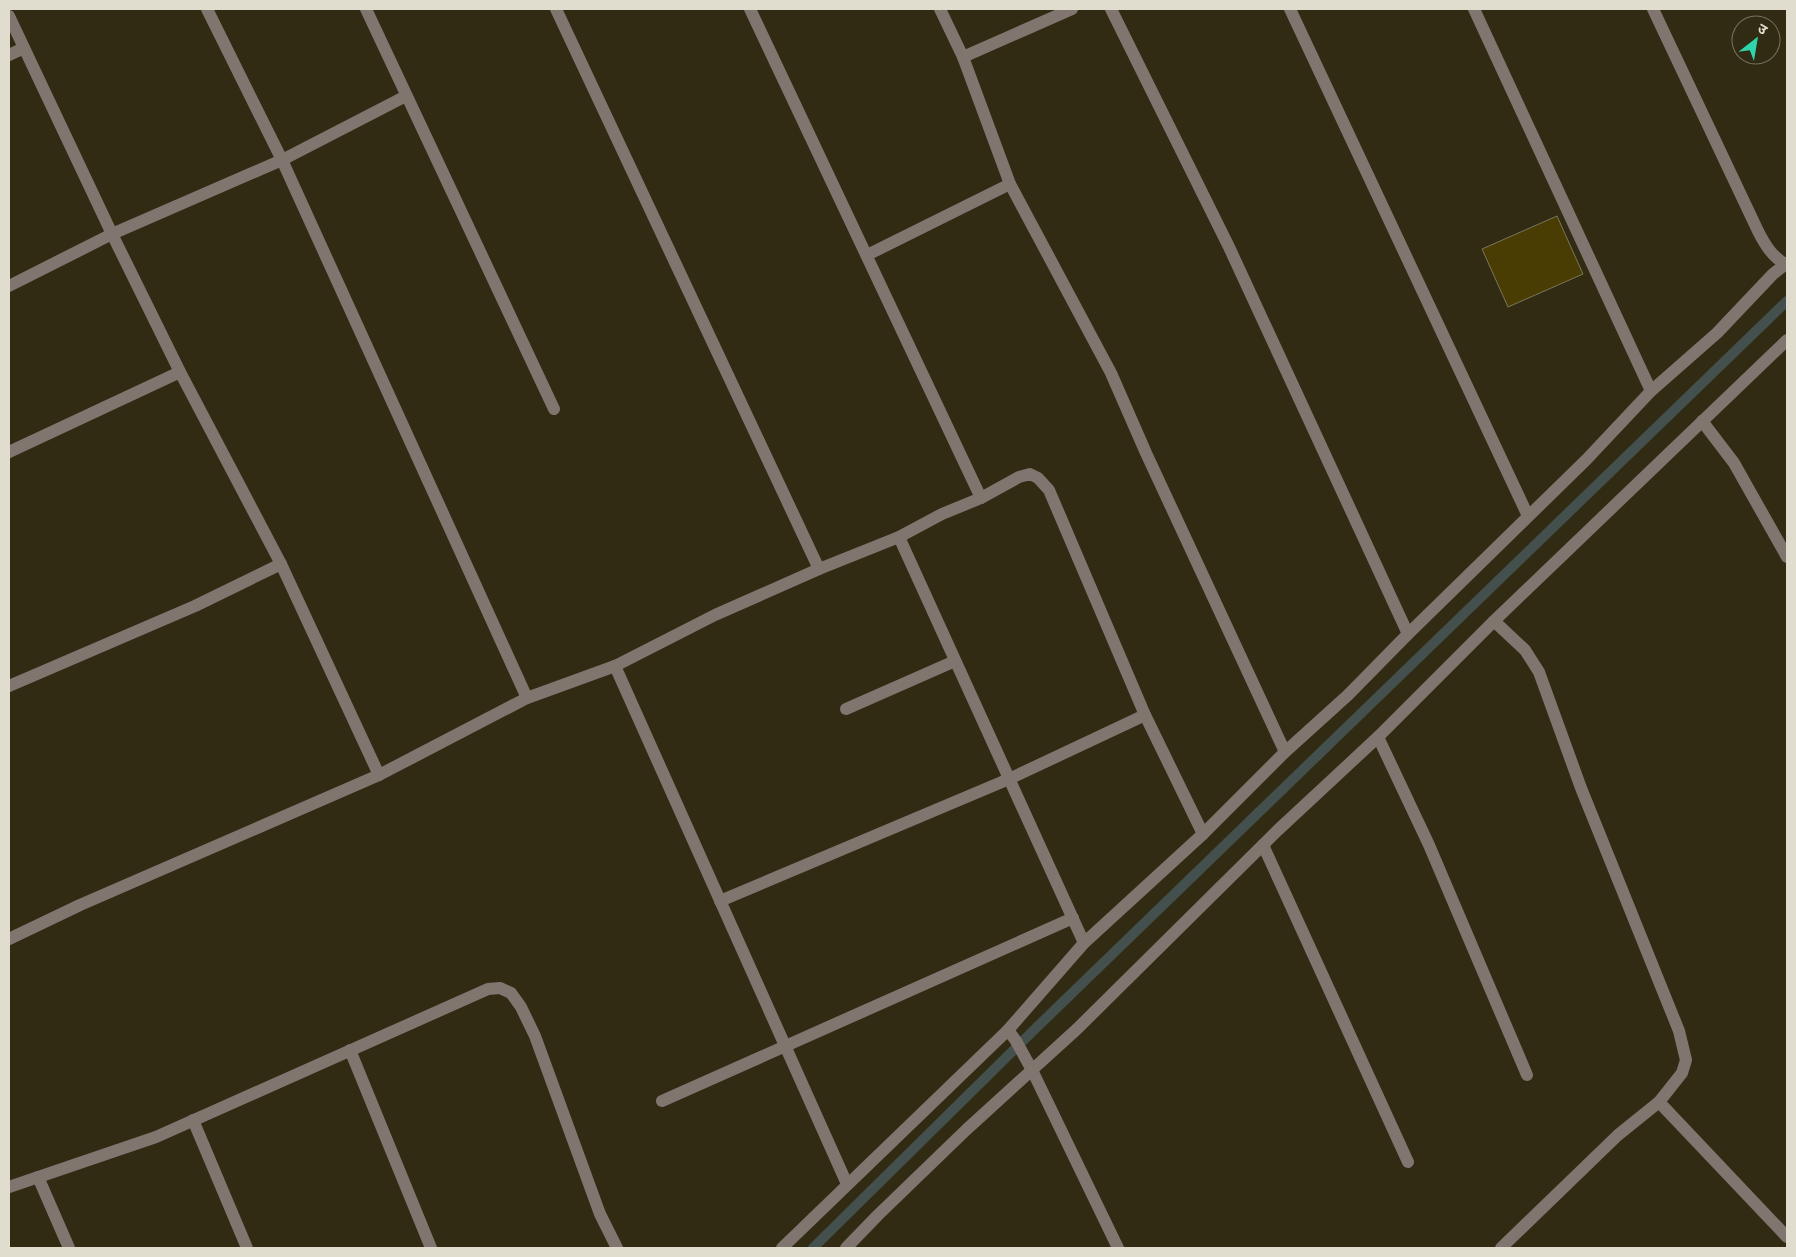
<svg xmlns="http://www.w3.org/2000/svg" width="1796" height="1257" font-family="Ubuntu,'Noto Sans Devanagari',sans-serif">
	<rect width="100%" height="100%" fill="#312b13"/>
	<g fill="none" stroke-linecap="round" stroke-linejoin="round">
		<path stroke="#43504d" stroke-width="10" d="M813,1248l223,-220 751,-727"/>
	</g>
	<path fill="#493d04" stroke="#7b765b" d="M1557,216l26,58 -75,33 -26,-58z"/>
	<g fill="none" stroke-linecap="round" stroke-linejoin="round">
		<g stroke="#81756f" stroke-width="12">
			<path d="M207,9l75,151 245,538"/>
			<path d="M366,9l188,400"/>
			<path d="M556,9l263,560"/>
			<path d="M750,9l231,489"/>
			<path d="M940,9l23,48 47,127 101,189 35,80 139,299"/>
			<path d="M1111,9l118,238 179,387"/>
			<path d="M1290,9l238,507"/>
			<path d="M1474,9l177,382"/>
			<path d="M1653,9l105,222c7,14 15,27 29,34"/>
			<path d="M9,16l103,218 68,138 101,192 98,211"/>
			<path d="M9,55l15,-7"/>
			<path d="M963,57l109,-48"/>
			<path d="M867,255l143,-71"/>
			<path d="M9,286l103,-52 170,-74 124,-64"/>
			<path d="M1702,421l32,42 53,94"/>
			<path d="M9,452l171,-80"/>
			<path d="M899,537l185,406"/>
			<path d="M1494,621l31,29 14,22 42,116 98,243 7,29 -4,13 -23,29 -41,33 -117,113"/>
			<path d="M615,666l232,518"/>
			<path d="M9,686l186,-80 86,-42"/>
			<path d="M846,709l109,-48"/>
			<path d="M1378,737l51,108 98,230"/>
			<path d="M1263,845l145,317"/>
			<path d="M720,901l289,-122 136,-64"/>
			<path d="M9,939l71,-34 299,-130 148,-77 88,-32 100,-51 104,-46 80,-32 43,-23 39,-16 38,-21 11,-3 8,4 11,12 96,225 58,119"/>
			<path d="M1008,1030l8,11 16,29 86,178"/>
			<path d="M350,1050l81,198"/>
			<path d="M662,1101l411,-183"/>
			<path d="M1659,1102l128,135"/>
			<path d="M193,1120l54,128"/>
			<path d="M38,1177l31,71"/>
			<path d="M9,1187l147,-50 332,-148 12,-1 11,5 10,14 14,29 65,178 17,34"/>
			<path d="M782,1248l226,-218 76,-87 119,-109 82,-82 63,-57 60,-61 178,-174 65,-69 66,-58 56,-59 14,-11"/>
			<path d="M846,1248l32,-33 88,-85 111,-101 201,-199 100,-93 116,-116 293,-281"/>
		</g>
	</g>
	<rect width="1796" height="1257" fill="none" stroke="#e0ddce" stroke-width="20"/>
	<g transform="translate(1756 40) rotate(31)"><circle r="24" fill="#312b13" stroke="#77725e"/>
	<path d="M0-4L9 19L0 12L-9 19Z" fill="#2ed4aa"/>
	<text y="-8" font-size="14" font-weight="bold" text-anchor="middle" fill="#e0ddce">उ</text>
	</g>
</svg>
